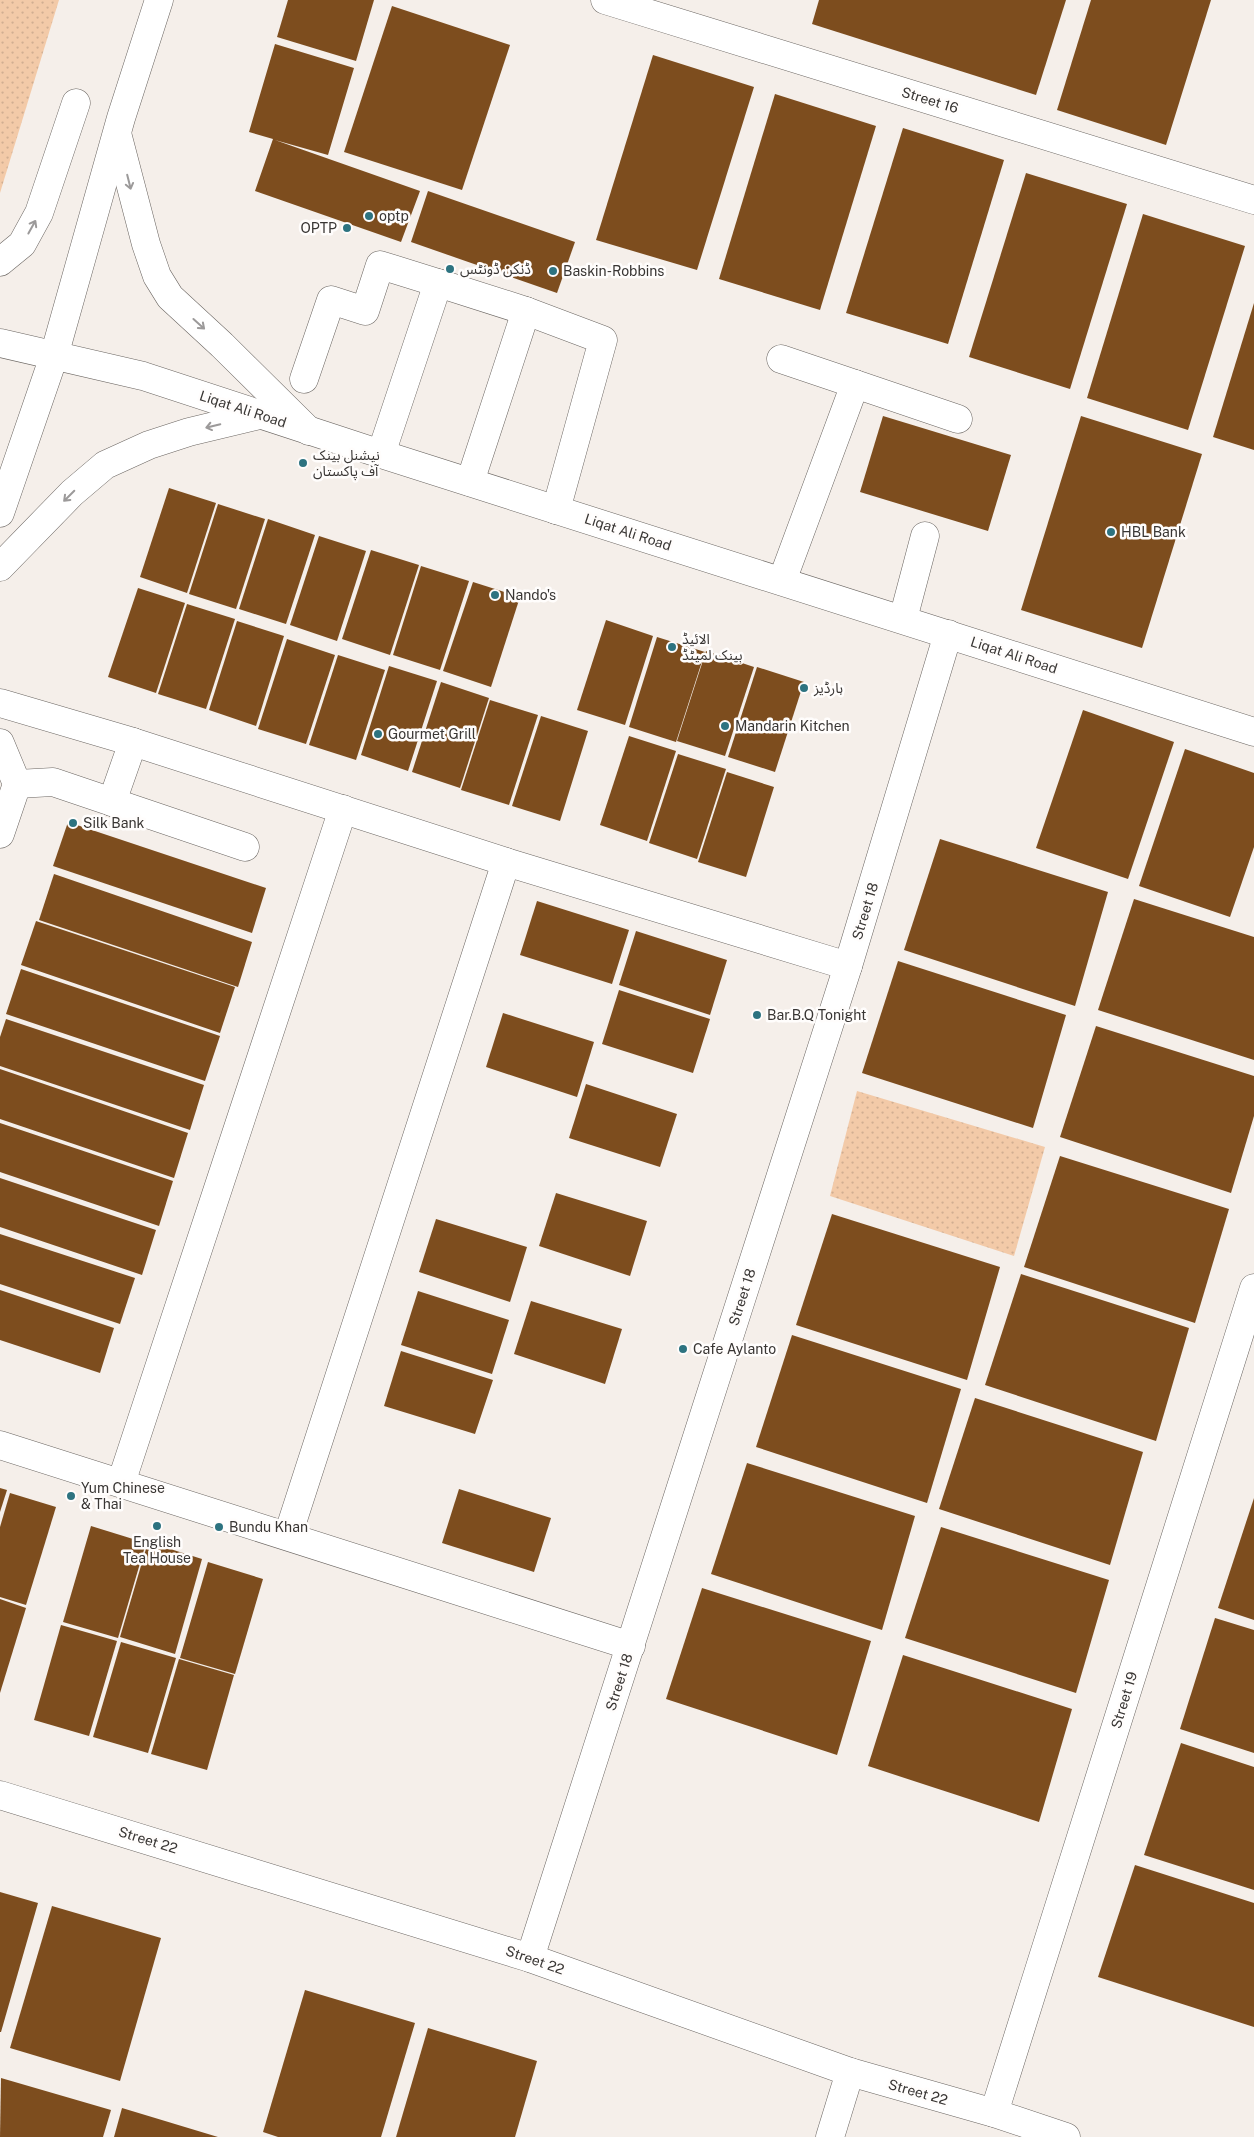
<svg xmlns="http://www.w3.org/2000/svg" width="1254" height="2137" font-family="'Public Sans','Noto Sans Arabic',sans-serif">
	<defs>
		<pattern id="grass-dots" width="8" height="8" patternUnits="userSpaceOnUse" patternTransform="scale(1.25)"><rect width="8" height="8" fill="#f3caa8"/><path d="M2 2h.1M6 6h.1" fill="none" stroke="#d1ae91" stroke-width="1.8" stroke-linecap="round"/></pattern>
	</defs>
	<rect width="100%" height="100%" fill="#f5efea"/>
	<g fill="url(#grass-dots)">
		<path d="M0,0h59l-59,193z"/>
		<path d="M857,1091l188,56 -31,109 -184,-60z"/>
	</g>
	<g fill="#7d4d1e">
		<path d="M288,0h86l-18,61 -79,-24z"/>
		<path d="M819,0h247l-30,95 -224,-71z"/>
		<path d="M1091,0h120l-45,145 -109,-35z"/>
		<path d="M392,6l118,39 -48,145 -118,-38z"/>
		<path d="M275,44l79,24 -26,87 -53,-15 145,51 -19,51 -146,-51 18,-52 -24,-7z"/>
		<path d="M653,55l101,32 -57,183 -101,-30z"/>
		<path d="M775,94l101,32 -56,184 -101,-31z"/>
		<path d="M903,128l101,32 -56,184 -102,-31z"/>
		<path d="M1026,173l101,31 -57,185 -101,-32z"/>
		<path d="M428,191l147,51 -18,51 -146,-51z"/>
		<path d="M1143,214l102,32 -57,184 -101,-32z"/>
		<path d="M1254,303v147l-41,-13z"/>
		<path d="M883,416l128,39 -23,76 -128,-39z"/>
		<path d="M1081,416l121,38 -60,194 -121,-38z"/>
		<path d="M169,488l47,15 -29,90 -47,-16z"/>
		<path d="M218,504l47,15 -29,90 -47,-15z"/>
		<path d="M268,519l47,16 -29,89 -47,-15z"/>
		<path d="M319,536l47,15 -29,90 -47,-16z"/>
		<path d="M371,550l48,15 -29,90 -48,-16z"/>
		<path d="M421,566l48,15 -29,89 -47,-15z"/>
		<path d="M473,582l47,15 -29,90 -48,-16z"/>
		<path d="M138,588l47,15 -29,90 -48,-16z"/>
		<path d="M187,604l48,15 -29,90 -48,-15z"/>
		<path d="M606,620l47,16 -28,89 -48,-15z"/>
		<path d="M237,621l47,15 -28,90 -47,-16z"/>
		<path d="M657,637l48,15 -29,90 -47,-15z"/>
		<path d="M287,639l48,16 -29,89 -48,-15z"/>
		<path d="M706,651l48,16 -29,89 -48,-15z"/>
		<path d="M338,655l47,15 -29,90 -47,-15z"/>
		<path d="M389,666l48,15 -29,90 -47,-16z"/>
		<path d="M757,667l47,15 -29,90 -47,-15z"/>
		<path d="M441,682l48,16 -29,90 -48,-16z"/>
		<path d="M490,700l48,15 -29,90 -48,-15z"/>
		<path d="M1083,710l91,32 -46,137 -92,-31z"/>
		<path d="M541,716l47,15 -28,90 -48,-15z"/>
		<path d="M629,736l47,15 -29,90 -47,-16z"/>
		<path d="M1185,749l69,24v74l-24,70 -91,-31z"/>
		<path d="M678,754l48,15 -29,90 -48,-16z"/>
		<path d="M727,772l47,15 -28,90 -48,-15z"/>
		<path d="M68,822l198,66 -14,45 -199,-67z"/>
		<path d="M940,839l168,53 -33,114 -171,-56z"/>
		<path d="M54,874l198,68 -14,45 -199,-67z"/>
		<path d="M1134,899l120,38v123l-156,-50z"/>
		<path d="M537,901l92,29 -17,54 -92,-29z"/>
		<path d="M36,921l199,66 -15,46 -199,-68z"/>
		<path d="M636,931l91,29 -17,55 -91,-30z"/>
		<path d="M898,961l168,54 -33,113 -171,-55z"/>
		<path d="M21,969l199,67 -15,45 -199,-67z"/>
		<path d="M619,990l91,29 -17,54 -91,-29z"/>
		<path d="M503,1013l91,29 -17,55 -91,-30z"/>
		<path d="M6,1019l198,66 -14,45 -190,-64v-29z"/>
		<path d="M1096,1026l158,50v40l-23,77 -171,-56z"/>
		<path d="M0,1069l188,64 -14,45 -174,-59z"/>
		<path d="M586,1084l91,30 -17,53 -91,-29z"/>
		<path d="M0,1123l173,58 -14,45 -159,-54z"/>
		<path d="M1060,1156l169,53 -34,114 -171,-56z"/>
		<path d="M0,1178l156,52 -14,45 -142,-48z"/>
		<path d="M556,1193l91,28 -17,55 -91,-30z"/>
		<path d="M832,1214l168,53 -33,113 -171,-55z"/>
		<path d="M436,1219l91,28 -17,55 -91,-30z"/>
		<path d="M0,1234l135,44 -15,46 -120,-40z"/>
		<path d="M1021,1274l168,54 -33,113 -171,-56z"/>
		<path d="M0,1290l114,38 -14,45 -100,-33z"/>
		<path d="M418,1291l91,29 -17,54 -91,-29z"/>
		<path d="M531,1301l91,28 -17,55 -91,-30z"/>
		<path d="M792,1335l169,54 -34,114 -171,-56z"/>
		<path d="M401,1351l92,29 -18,54 -91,-28z"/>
		<path d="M975,1398l168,54 -33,113 -171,-56z"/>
		<path d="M747,1463l168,53 -33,114 -171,-56z"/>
		<path d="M0,1488l7,2 -7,22z"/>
		<path d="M459,1489l92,29 -17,54 -92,-29z"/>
		<path d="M10,1493l46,14 -30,98 -26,-8v-70z"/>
		<path d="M1254,1498v122l-36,-12z"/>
		<path d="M91,1526l55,17 -28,95 -55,-16z"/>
		<path d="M941,1527l168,53 -33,113 -171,-55z"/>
		<path d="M148,1542l54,17 -27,95 -55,-17z"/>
		<path d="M208,1562l55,17 -28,95 -55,-16z"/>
		<path d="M702,1588l169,53 -34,114 -171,-56z"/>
		<path d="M0,1599l26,9 -26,85z"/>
		<path d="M1215,1618l39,12v123l-74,-24z"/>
		<path d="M61,1625l56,16 -28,95 -55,-16z"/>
		<path d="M121,1642l55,16 -28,95 -55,-16z"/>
		<path d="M903,1655l169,54 -33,113 -171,-56z"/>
		<path d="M179,1659l55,16 -27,95 -56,-16z"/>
		<path d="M1181,1743l73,24v123l-110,-35z"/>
		<path d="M1135,1865l119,38v124l-156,-50z"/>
		<path d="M0,1892l38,11 -37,129h-1z"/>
		<path d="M52,1906l109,32 -41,143 -110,-33z"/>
		<path d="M305,1990l110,33 -34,114h-103l-15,-5z"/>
		<path d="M428,2028l109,33 -22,76h-119z"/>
		<path d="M1,2078l110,32 -8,27h-103z"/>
		<path d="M122,2108l96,29h-104z"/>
	</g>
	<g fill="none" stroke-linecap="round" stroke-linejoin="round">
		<defs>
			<g id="minor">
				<path d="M605,0l649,200"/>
				<path d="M0,262l22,-18 17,-31 37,-110"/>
				<path d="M526,311l77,29 -47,170"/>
				<path d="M0,343l143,33 238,78 873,278"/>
				<path d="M781,359l74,25 -73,197"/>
				<path d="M304,379l27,-79 34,11 15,-46 58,18"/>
				<path d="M855,384l103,35"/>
				<path d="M381,454l57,-171 88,28 -56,171"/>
				<path d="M903,619l22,-83"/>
				<path d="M0,703l133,39 373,120 342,104"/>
				<path d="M0,743l17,41 -17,50"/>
				<path d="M17,784l36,-2 192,65"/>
				<path d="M112,802l21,-60"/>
				<path d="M0,1445l631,201"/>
				<path d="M121,1483l222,-674"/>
				<path d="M288,1535l218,-673"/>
				<path d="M0,1795l530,163 320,114 144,41 72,24"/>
				<path d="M530,1958l318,-992 100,-332"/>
				<path d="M994,2113l260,-825"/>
				<path d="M830,2137l20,-65"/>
			</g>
			<g id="major">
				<path d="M118,137l28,107 11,32 13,21 52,48 87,86"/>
				<path d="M0,513l54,-157 67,-238 38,-118"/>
				<path d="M0,567l72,-74 33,-28 44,-20 40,-13 71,-17"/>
			</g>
		</defs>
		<use href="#minor" stroke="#6b6662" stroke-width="29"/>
		<use href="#major" stroke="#6b6662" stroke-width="29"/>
		<use href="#minor" stroke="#fff" stroke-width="28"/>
		<use href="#major" stroke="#fff" stroke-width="28"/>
	</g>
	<defs><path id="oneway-shaft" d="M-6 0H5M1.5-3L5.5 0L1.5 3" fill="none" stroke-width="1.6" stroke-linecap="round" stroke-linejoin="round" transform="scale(1.25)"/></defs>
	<g stroke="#9c9a9a">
		<use href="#oneway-shaft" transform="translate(129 182) rotate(76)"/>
		<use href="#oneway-shaft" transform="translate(32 227) rotate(-61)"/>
		<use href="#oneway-shaft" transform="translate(199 324) rotate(42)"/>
		<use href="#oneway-shaft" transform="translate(213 426) rotate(167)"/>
		<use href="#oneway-shaft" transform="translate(69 496) rotate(135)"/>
	</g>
	<g fill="#2d7380" stroke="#fffdfc" stroke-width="2">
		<circle cx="369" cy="216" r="5"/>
		<circle cx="347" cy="228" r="5"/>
		<circle cx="450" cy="269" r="5"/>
		<circle cx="553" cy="271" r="5"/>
		<circle cx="303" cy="463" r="5"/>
		<circle cx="1111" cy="532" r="5"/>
		<circle cx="495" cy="595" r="5"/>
		<circle cx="672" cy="647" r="5"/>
		<circle cx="804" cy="688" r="5"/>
		<circle cx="725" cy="726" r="5"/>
		<circle cx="378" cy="734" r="5"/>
		<circle cx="73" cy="823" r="5"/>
		<circle cx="757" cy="1015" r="5"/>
		<circle cx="683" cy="1349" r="5"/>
		<circle cx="71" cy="1496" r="5"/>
		<circle cx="157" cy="1526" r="5"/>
		<circle cx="219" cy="1527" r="5"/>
	</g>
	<g text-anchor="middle" stroke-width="5" stroke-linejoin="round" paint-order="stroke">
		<g font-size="14" fill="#393634" stroke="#fffdfc">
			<text transform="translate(930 100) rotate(17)" y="5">Street 16</text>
			<text transform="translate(243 409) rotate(18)" y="5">Liqat Ali Road</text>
			<text transform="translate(628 532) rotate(18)" y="5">Liqat Ali Road</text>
			<text transform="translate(1014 655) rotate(18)" y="5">Liqat Ali Road</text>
			<text transform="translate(865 911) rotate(-73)" y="5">Street 18</text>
			<text transform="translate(742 1297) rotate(-72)" y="5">Street 18</text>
			<text transform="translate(619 1682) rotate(-72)" y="5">Street 18</text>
			<text transform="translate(1124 1700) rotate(-73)" y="5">Street 19</text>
			<text transform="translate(148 1840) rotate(17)" y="5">Street 22</text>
			<text transform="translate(535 1960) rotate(19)" y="5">Street 22</text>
			<text transform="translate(918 2092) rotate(16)" y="5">Street 22</text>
		</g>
		<g font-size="14" fill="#393634" stroke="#fffdfc" text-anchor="start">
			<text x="379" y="221">optp</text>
			<text x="337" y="233" text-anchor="end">OPTP</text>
			<text x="460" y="274">ڈنکن ڈونٹس</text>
			<text x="563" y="276">Baskin-Robbins</text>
			<text x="313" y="460">نیشنل بینک<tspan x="313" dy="16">آف پاکستان</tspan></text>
			<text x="1121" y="537">HBL Bank</text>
			<text x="505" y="600">Nando's</text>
			<text x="682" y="644">الائیڈ<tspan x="682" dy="16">بینک لمیٹڈ</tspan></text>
			<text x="814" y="693">ہارڈیز</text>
			<text x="735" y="731">Mandarin Kitchen</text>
			<text x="388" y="739">Gourmet Grill</text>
			<text x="83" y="828">Silk Bank</text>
			<text x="767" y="1020">Bar.B.Q Tonight</text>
			<text x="693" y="1354">Cafe Aylanto</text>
			<text x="81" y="1493">Yum Chinese<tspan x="81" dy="16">&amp; Thai</tspan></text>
			<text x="229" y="1532">Bundu Khan</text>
			<text x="157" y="1547" text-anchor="middle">English<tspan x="157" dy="16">Tea House</tspan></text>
		</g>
	</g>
</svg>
